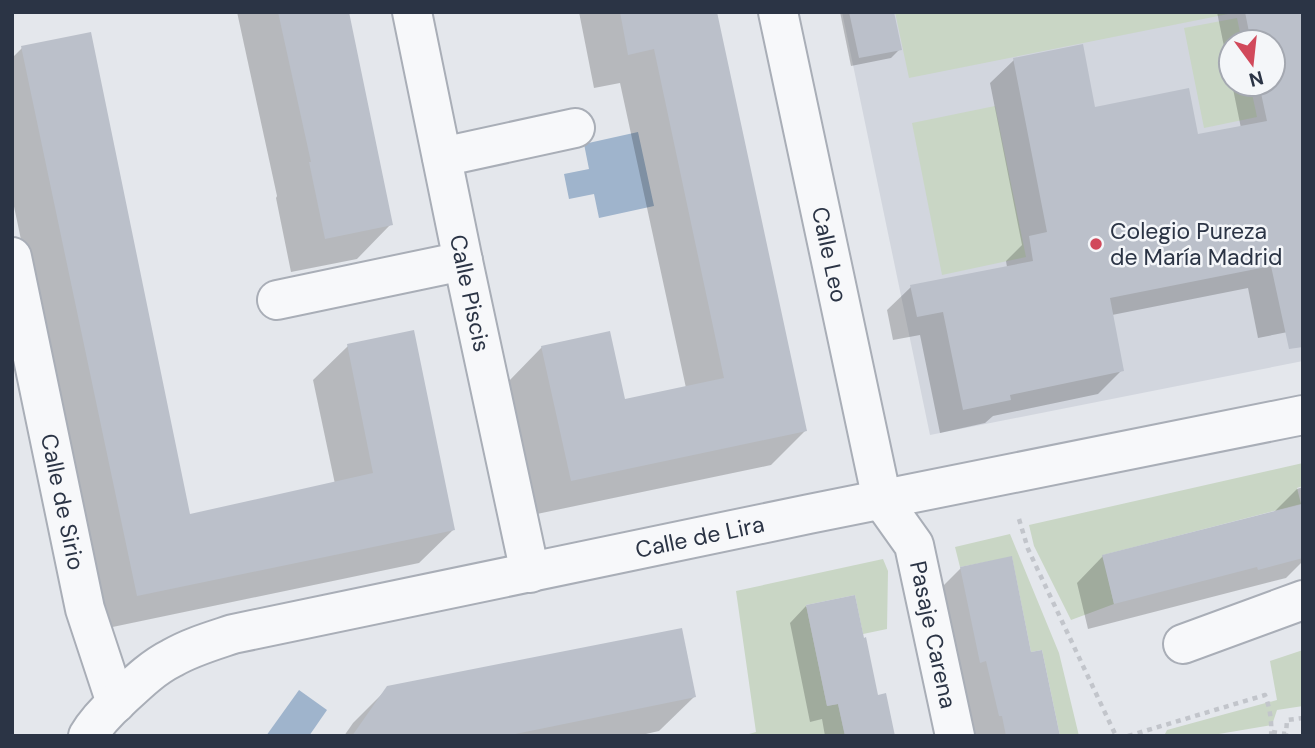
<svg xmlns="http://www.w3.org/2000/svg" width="1315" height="748" font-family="'DM Sans',sans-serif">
	<rect width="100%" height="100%" fill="#e4e7ec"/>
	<path fill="#d2d6de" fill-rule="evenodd" d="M842,12h461v349l-373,74zM1231,42h42v42h-42z"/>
	<g fill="#c9d6c5">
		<path d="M895,12h343l-329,66z"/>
		<path d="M1237,18l5,24h-11v42h19l7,33 -53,11 -20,-100z"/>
		<path d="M995,106l31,151 -84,18 -30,-152z"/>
		<path d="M1303,463v23l-6,2 4,16 -198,51 11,49 -43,16 -37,-74 -5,-21z"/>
		<path d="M1010,534l49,119 20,83h-19l-18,-86 -11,2 -19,-95 -52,10 -5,-20z"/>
		<path d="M883,559l5,12 -1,58 -24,5 -8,-39 -49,10 21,101 11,-2 7,32h-88l-1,-2v2h-14l14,-4 -20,-141z"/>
		<path d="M1303,650v56l-26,4 -5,15 -65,11h-43l3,-6 110,-30 -7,-39z"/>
	</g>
	<g fill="#9fb4cc">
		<path d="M638,132l16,74 -55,12 -5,-24 -25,5 -5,-25 25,-5 -5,-25z"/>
		<path d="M299,690l28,20 -18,26h-43z"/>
	</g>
	<g fill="#0003">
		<path d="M237,12h110l44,212 -34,35 -66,13 -15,-74 1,-2z"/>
		<path d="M579,12h136l90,419 -34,34 -234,49 -29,-132 34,-35 82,55 62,-14 -66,-305 -26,5z"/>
		<path d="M840,12h52l8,37 -9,9 -40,8z"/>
		<path d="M1217,12h86v317l-45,9 -10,-50 -136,27 10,55 -24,24 -105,22 -8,7 -45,10 -20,-98 -27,5 -6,-30 24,-23 96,-20 -1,-6 16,-16 -32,-162 24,-23 80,49 102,27 45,-8 -9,-44h41v-42h-42v39z"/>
		<path d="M22,48l167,468 146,-32 -22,-104 35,-34 106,183 -35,34 -316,66 -91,-432v-139z"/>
		<path d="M1303,487v74l-17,17 -198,51 -11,-46 26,-27 170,-43 24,-24z"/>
		<path d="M961,568l69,86 28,82h-97l-34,-134z"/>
		<path d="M806,606l71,91 16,39h-68l-3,-17 -12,3 -20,-99z"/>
		<path d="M388,688l306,9 -35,34 -22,5h-293l9,-13z"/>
	</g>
	<g fill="#bbc0ca">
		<path d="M278,12h71l44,213 -68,14 -16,-77h2z"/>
		<path d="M620,12h97l90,419 -236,50 -30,-135 69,-15 15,68 99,-21 -70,-329 -26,6z"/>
		<path d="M849,12h45l8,38 -43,8z"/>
		<path d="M1245,12h58v335l-14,2 -18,-83 -161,32 14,73 -114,24 1,5 -48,10 -20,-98 -26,5 -7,-32 123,-24 -4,-25 18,-4 -34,-174 70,-14 12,63 94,-19 9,46 69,-13 -8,-37h14v-42h-22z"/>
		<path d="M91,32l99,482 183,-41 -26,-129 67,-14 41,200 -318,66 -116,-550z"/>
		<path d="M1303,504v54l-45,12 -1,-3 -143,37 -12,-49z"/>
		<path d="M1012,556l19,96 11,-2 18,86h-54l-4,-20h-3l-13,-55 -6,2 -20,-96z"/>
		<path d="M855,595l9,43 2,-1 12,58 8,-2 9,43h-50l-7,-32 -11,2 -21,-101z"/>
		<path d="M682,628l14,69 -191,39h-153l35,-50z"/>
	</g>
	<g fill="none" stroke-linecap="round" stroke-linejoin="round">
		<defs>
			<g id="minor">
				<path id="s1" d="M412,12l51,249 67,312"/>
				<path id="s2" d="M778,12l104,488 32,45 41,191"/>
				<path d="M442,157l133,-29"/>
				<path id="s3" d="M12,257l73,352 31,94"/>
				<path d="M277,300l186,-39"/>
				<path d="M1183,644l120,-44"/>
				<path id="s4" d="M88,736c8,-14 21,-27 32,-37 16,-15 32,-31 52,-41 19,-11 40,-17 61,-24l576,-120 494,-99"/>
			</g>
		</defs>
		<use href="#minor" stroke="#a9aeb7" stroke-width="42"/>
		<g stroke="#c2c5cb" stroke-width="4.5" stroke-dasharray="5 5" stroke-linecap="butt">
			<path d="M1019,519l9,30 88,187"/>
			<path d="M1272,732l14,2 1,-14 16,-2"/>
			<path d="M1128,736l137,-41c5,13 7,27 6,41"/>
		</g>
		<use href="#minor" stroke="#f7f8fa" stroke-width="38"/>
	</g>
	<circle fill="#d1495b" stroke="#f4f6f9" stroke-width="2.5" cx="1096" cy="244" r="7"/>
	<g text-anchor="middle" stroke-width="5" stroke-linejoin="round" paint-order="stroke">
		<g font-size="23" fill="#2b3445" stroke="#f4f6f9" text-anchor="start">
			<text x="1110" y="239">Colegio Pureza<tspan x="1110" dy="26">de María Madrid</tspan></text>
		</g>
		<g font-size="23" fill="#2b3445" stroke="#f4f6f9">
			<text dy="8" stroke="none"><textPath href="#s2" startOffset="248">Calle Leo</textPath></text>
			<text dy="8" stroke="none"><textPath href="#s1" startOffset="287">Calle Piscis</textPath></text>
			<text dy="8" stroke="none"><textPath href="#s3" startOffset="250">Calle de Sirio</textPath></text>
			<text dy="8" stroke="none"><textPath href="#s4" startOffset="658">Calle de Lira</textPath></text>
			<text dy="8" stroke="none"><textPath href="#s2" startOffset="646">Pasaje Carena</textPath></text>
		</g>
	</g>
	<rect width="1315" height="748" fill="none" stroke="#2b3445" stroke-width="28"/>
	<g transform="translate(1252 63) rotate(165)"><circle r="33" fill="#f4f6f9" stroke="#a4a8b1" stroke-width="2"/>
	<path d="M0-5L12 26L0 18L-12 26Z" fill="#d1495b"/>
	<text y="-10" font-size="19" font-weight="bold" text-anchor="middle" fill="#2b3445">N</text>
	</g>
</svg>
